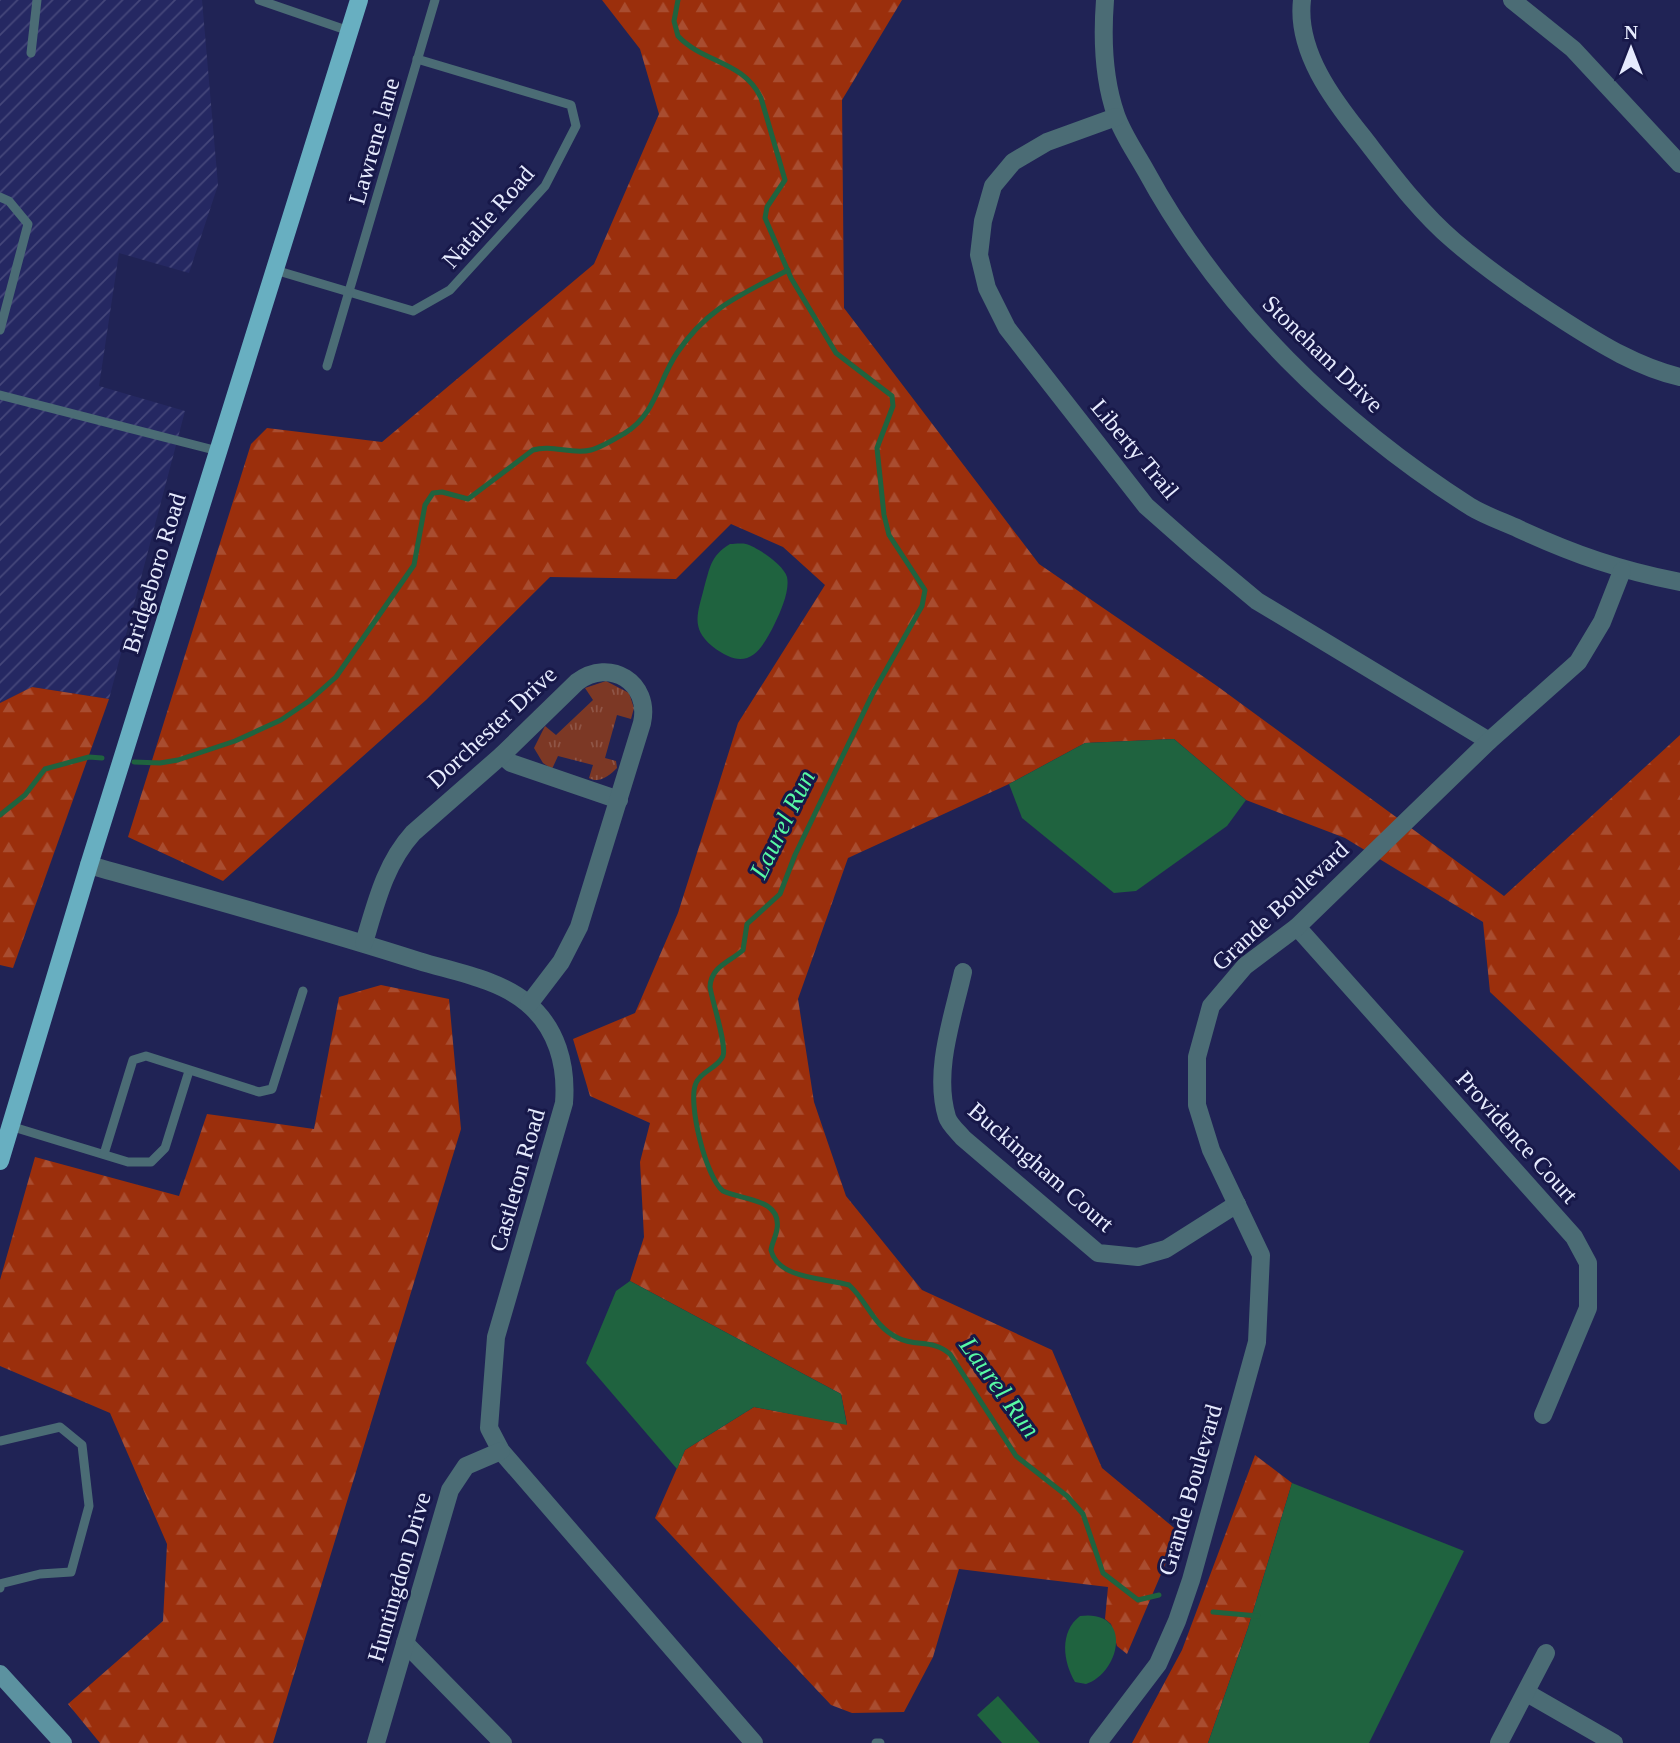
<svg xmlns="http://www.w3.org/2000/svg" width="1680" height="1743" font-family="Georgia,serif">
	<defs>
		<pattern id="industrial-furrows" width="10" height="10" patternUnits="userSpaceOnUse" patternTransform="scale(1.75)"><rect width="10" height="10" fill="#252862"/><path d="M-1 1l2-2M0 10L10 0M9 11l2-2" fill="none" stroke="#45477a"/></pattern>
		<pattern id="grass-tufts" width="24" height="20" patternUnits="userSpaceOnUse" patternTransform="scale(1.75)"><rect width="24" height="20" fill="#7c3825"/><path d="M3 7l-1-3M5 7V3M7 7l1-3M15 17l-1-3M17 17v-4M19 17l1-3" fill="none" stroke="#8f5546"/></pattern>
		<pattern id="forest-firs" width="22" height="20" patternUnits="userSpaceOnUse" patternTransform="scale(1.75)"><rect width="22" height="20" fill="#9b2f0c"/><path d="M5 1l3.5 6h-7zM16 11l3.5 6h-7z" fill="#a94d30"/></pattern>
	</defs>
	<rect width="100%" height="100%" fill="#202355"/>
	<path fill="url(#industrial-furrows)" d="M0,0h202l16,185 -29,88 -70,-20 -20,133 86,25 -76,288 -77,-12 -32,16z"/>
	<path fill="url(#grass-tufts)" d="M606,681l23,12 5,15 -3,11 -14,-4 -12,43 11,3 1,7c-8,8 -18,16 -28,10l4,-13 -35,-9 -6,13 -9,-6 -9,-15 11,-22 11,9 37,-35 -8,-12z"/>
	<g fill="url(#forest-firs)">
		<path d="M602,0h300l-60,100 2,208 195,256 178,122 287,210 176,-161v436l-190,-179 -7,-70 -138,-84 -99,-38 -72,-61 -89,4 -76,41 -161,74 -50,141 16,103 32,94 76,94 130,60 50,118 77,64 -52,122 -10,-8 -6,-22 -6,-5 3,-32 -149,-18 -26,88 -29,55 -52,1 -21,-8 -176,-187 30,-68 69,-43 93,17 -6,-30 -211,-113 14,-44 -4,-75 10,-39 -60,-27 -17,-57 62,-26 43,-100 60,-190 87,-138 -42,-38 -52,-23 -55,55 -126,-2 -124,123 -203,181 -95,-44 123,-393 16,-16 115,14 212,-178 65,-150 -19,-65z"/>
		<path d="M32,687l77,12 -96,269 -13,-3v-262z"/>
		<path d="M381,985l68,14 12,130 -188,614h-173l-32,-39 95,-83 4,-77 -57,-131 -110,-47v-86l35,-123 144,39 28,-82 107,15 25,-132z"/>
		<path d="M1255,1455l37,28 -44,145 -40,115h-76l50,-93z"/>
	</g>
	<g fill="#1f633f">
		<path d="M730,544c4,0 11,-1 16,0 11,3 38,21 41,33 3,13 -6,34 -12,46 -15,31 -29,50 -63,23 -22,-18 -14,-34 -8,-58 6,-20 6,-32 26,-44z"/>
		<path d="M1174,739l72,61 -19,26 -91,65 -22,2 -92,-75 -13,-34 76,-41z"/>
		<path d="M630,1281l211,113 6,31 -93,-18 -69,43 -8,19 -91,-106 30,-72z"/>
		<path d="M1292,1483l172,68 -95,192h-161l40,-115z"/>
		<path d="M1080,1616c53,-7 41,56 6,68l-11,-2c-12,-20 -16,-50 5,-66z"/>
		<path d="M998,1696l42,47h-38l-25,-28z"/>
	</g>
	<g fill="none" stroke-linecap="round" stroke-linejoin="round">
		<g stroke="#1f633f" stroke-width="5">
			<path d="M678,0l-4,21 4,15c25,27 66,25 83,62l24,82 -18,27 -2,11 26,60 45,75 56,43 1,10 -16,42 7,67 5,20 36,55 -3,16 -49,87 -78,162 -15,39 -33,30 -4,26c-13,12 -32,16 -33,37 2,14 17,58 13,69 -5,12 -22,15 -27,27 -9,19 10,95 27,108 18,9 59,7 54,38 -1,7 -5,14 -6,21 7,30 56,28 78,35 19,17 24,41 49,53 18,9 35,1 52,16l66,102 51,40 16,18 20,59 35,27 21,-5"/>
			<path d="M134,762l26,1 18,-3 57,-19 46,-21 28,-19 27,-24 78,-112 11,-60 8,-12 9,-1 26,7 65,-49c19,-6 39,5 58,0 11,-3 24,-11 34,-17 31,-19 33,-52 52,-80 31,-46 64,-58 111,-83"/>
			<path d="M0,815l25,-20 20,-26 44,-12 13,1"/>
			<path d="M1213,1612l45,4"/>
		</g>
		<g stroke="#4b6c75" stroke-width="9">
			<path d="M259,0l90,31"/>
			<path d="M31,53l6,-53"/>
			<path d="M0,197l9,4 19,23 -28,106"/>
			<path d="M275,270l138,41 37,-21 95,-104 31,-60 -5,-21 -154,-46"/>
			<path d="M327,366l108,-366"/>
			<path d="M0,395l218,56"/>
			<path d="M10,1126l118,36h23l14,-14 24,-77"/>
			<path d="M104,1154l29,-94 13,-4 113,36 13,-3 31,-98"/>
			<path d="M0,1441l60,-14 22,18 7,61 -18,66 -31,2 -40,10v4"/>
			<path d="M876,1743h4"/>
		</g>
		<g stroke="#4b6c75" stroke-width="18">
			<path d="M1105,0c-3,39 -2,78 11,115 7,20 20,38 30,56 75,138 194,253 325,336 15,9 33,15 48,22 57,26 100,41 161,53"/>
			<path d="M1302,0c-6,51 31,100 61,137 28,36 56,74 91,104 35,30 73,56 112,81 36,23 72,45 114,55"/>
			<path d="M1512,0l61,49 107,115"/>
			<path d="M1116,117l-69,25 -34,20 -20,24 -10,35 -4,34 8,33 20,40 139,178 51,45 60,50 232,140"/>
			<path d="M502,755l9,8 108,37"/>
			<path d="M89,865c110,31 221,61 330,96 36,11 79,18 108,42 30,25 40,62 37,100l-68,234 -7,91 12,23 253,292"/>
			<path d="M1297,927l277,310 14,26v45l-45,107"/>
			<path d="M364,943c12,-40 21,-79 49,-110l89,-78 75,-73c33,-25 74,1 65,41l-63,204 -18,35 -32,42"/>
			<path d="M963,972c-10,45 -30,99 -16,145 2,7 11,15 16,21l135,115 40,4 28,-8 71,-45"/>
			<path d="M405,1643l98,100"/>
			<path d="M1527,1693l87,50"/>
			<path d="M376,1743l74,-253 16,-24 35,-15"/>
			<path d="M1098,1743l60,-79 19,-43 14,-41 66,-238 4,-87 -50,-105 -14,-45v-48l14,-51 34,-40 52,-39 192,-186 89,-79 24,-40 20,-51"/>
			<path d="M1499,1743l47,-90"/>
		</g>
		<path stroke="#5c92a0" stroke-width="18" d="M0,1674l63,69"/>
		<path stroke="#68afc1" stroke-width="18" d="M0,1161l89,-296 270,-865"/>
	</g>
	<g text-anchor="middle" stroke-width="6" stroke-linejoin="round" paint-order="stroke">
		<g font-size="24" fill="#e6ebfe" stroke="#171849">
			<text transform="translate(374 141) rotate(-74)" y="8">Lawrene lane</text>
			<text transform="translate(488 217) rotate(-49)" y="8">Natalie Road</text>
			<text transform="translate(1323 354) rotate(44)" y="8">Stoneham Drive</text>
			<text transform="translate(1135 449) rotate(50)" y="8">Liberty Trail</text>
			<text transform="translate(154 573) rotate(-73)" y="8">Bridgeboro Road</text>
			<text transform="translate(492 727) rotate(-43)" y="8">Dorchester Drive</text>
			<text transform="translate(1280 906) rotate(-43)" y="8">Grande Boulevard</text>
			<text transform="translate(1517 1137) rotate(48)" y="8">Providence Court</text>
			<text transform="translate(1041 1167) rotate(41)" y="8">Buckingham Court</text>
			<text transform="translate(517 1180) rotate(-74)" y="8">Castleton Road</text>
			<text transform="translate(1190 1490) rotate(-74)" y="8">Grande Boulevard</text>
			<text transform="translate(399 1577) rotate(-74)" y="8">Huntingdon Drive</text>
		</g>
		<g font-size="26" font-style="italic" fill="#57f9a4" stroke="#171849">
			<text transform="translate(782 824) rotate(-64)" y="9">Laurel Run</text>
			<text transform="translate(1000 1387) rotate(54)" y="9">Laurel Run</text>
		</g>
	</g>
	<g transform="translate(1631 49)" stroke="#171849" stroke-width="5" paint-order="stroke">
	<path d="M0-5L12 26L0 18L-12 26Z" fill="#e6ebfe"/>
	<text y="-10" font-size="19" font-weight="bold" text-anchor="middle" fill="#e6ebfe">N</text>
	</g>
</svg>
